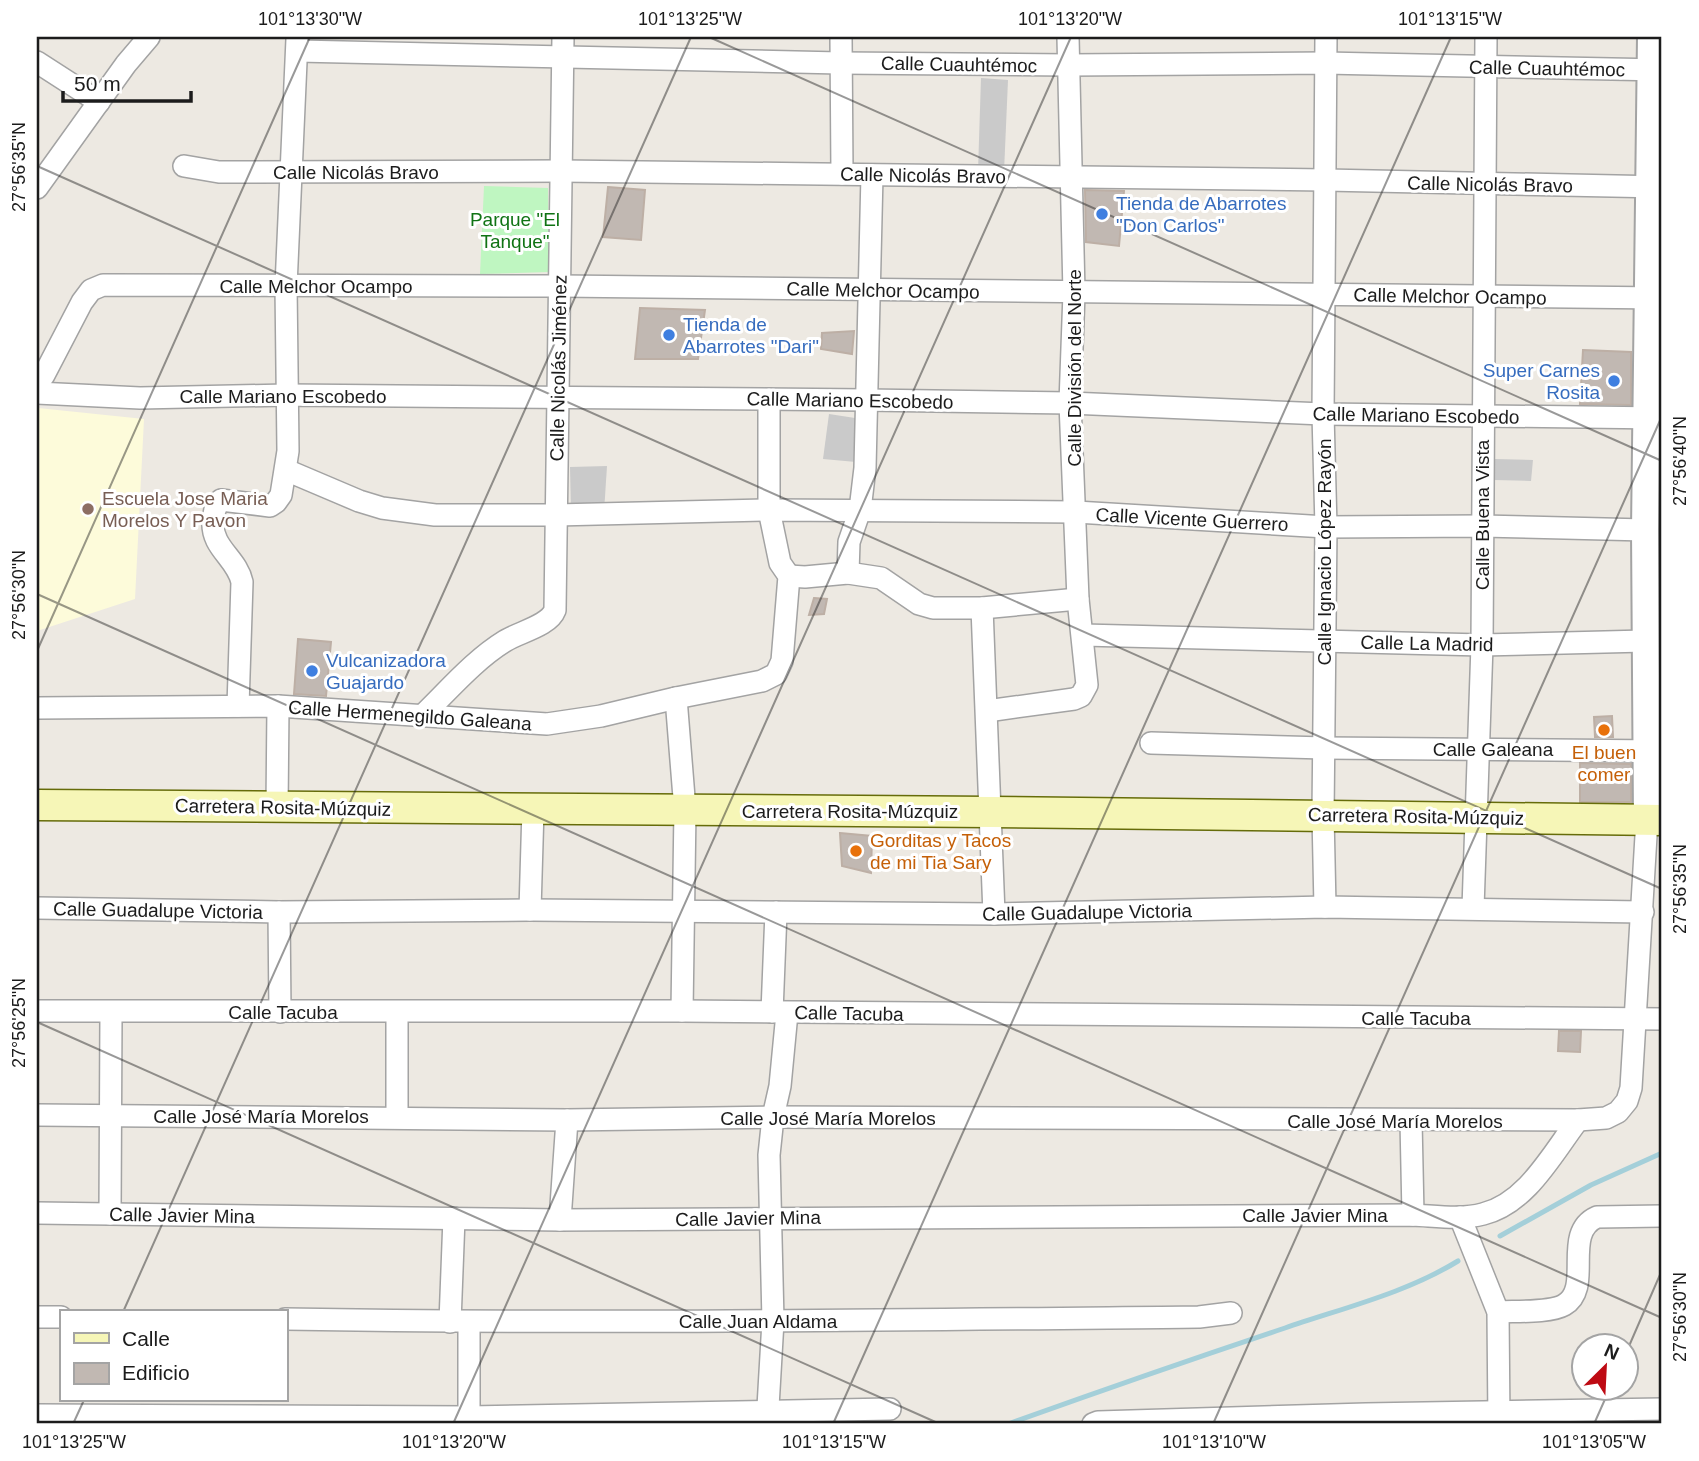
<svg xmlns="http://www.w3.org/2000/svg" width="1699" height="1461" font-family="Arial,sans-serif">
	<rect width="100%" height="100%" fill="#ede9e2"/>
	<path fill="#fdfbda" d="M38,408l106,11 -9,180 -98,32z"/>
	<g fill="#cacaca">
		<path d="M981,78l27,2 -4,92 -26,-1z"/>
		<path d="M829,414l26,4 1,44 -33,-3z"/>
		<path d="M1495,459l38,1 -2,21 -37,-1z"/>
		<path d="M607,466l-3,46h-33l-1,-45z"/>
	</g>
	<path fill="#bff6c1" d="M484,186l64,2 1,84 -69,2z"/>
	<g fill="none" stroke-linecap="round" stroke-linejoin="round">
		<g stroke="#a4cfd9" stroke-width="5">
			<path d="M1500,1236l91,-51 71,-32"/>
			<path d="M1008,1424c92,-33 184,-65 277,-96 58,-20 121,-35 173,-67"/>
		</g>
	</g>
	<g fill="#c1b8b2" stroke="#bdafa5" stroke-width="2">
		<path d="M608,187l37,3 -4,50 -38,-3z"/>
		<path d="M1085,190l39,1 -5,55 -33,-4z"/>
		<path d="M640,308l65,2 -7,49h-63z"/>
		<path d="M854,331l-2,23 -31,-5 1,-16z"/>
		<path d="M1583,350l48,2v53l-51,-1z"/>
		<path d="M814,598l13,1 -3,15 -15,1z"/>
		<path d="M298,639l33,3 -5,54 -32,-2z"/>
		<path d="M1612,716l1,21h-18l-1,-20z"/>
		<path d="M1580,763l51,1v38h-51z"/>
		<path d="M840,833l32,3 -1,37 -29,-7z"/>
		<path d="M1559,1031h22l-1,21 -22,-1z"/>
	</g>
	<g fill="none" stroke-linecap="round" stroke-linejoin="round">
		<defs>
			<g id="minor">
				<path d="M841,37l1,137"/>
				<path d="M298,51l542,12 229,2 256,-2 337,7"/>
				<path d="M37,62l62,40"/>
				<path d="M184,166l35,6 342,-1 765,9 336,7"/>
				<path d="M37,188l89,-124 23,-27"/>
				<path d="M37,384l7,-9 38,-73 9,-12 12,-5 457,1 1102,12"/>
				<path d="M37,393l103,5 146,-3 581,5 203,3 253,11 339,4"/>
				<path d="M286,470l73,31 23,7 53,7h121l213,-5 307,2 250,15 156,-1 163,4"/>
				<path d="M848,573l33,5 38,26 14,4h49l96,-9"/>
				<path d="M789,576l16,1 43,-4 1,-31 11,-32 5,-42 7,-293"/>
				<path d="M982,608l12,306"/>
				<path d="M1083,635l399,10 163,-4"/>
				<path d="M676,698l9,112 -3,201"/>
				<path d="M238,706l4,-124c-5,-24 -31,-34 -29,-61 1,-9 2,-15 8,-21l49,6 6,-4 5,-7 7,-44 -2,-165 11,-247"/>
				<path d="M37,708l241,-2 269,18 54,-8 75,-18 86,-17 14,-7 6,-13 7,-85 -9,-13 -11,-53v-111"/>
				<path d="M987,711l87,-12 7,-3 6,-11 -9,-86 -8,-196 4,-110 -6,-256"/>
				<path d="M422,716c26,-25 52,-56 83,-75 14,-9 44,-15 50,-31l8,-573"/>
				<path d="M1151,743l173,5 338,3"/>
				<path d="M277,808l1,-102"/>
				<path d="M1325,907l-2,-92 3,-288 -3,-113 3,-377"/>
				<path d="M37,908l242,4 251,-2 464,4 331,-7 318,5"/>
				<path d="M1473,908l9,-263 4,-608"/>
				<path d="M530,910l3,-101"/>
				<path d="M279,912l1,100"/>
				<path d="M37,1011h645l980,8"/>
				<path d="M397,1012v105"/>
				<path d="M772,1012l4,-100"/>
				<path d="M37,1115l530,5 206,-3 805,3 28,-2 12,-6 9,-11 4,-13 16,-269"/>
				<path d="M1411,1121l2,94"/>
				<path d="M37,1213l523,7 853,-5c23,1 48,5 70,-1 44,-11 69,-60 95,-94"/>
				<path d="M110,1214l1,-201"/>
				<path d="M1460,1217l38,95 1,112"/>
				<path d="M560,1220l7,-100"/>
				<path d="M1498,1312c16,-1 52,1 66,-7 30,-17 -3,-72 33,-88l65,-1"/>
				<path d="M37,1317h24"/>
				<path d="M285,1319c305,5 610,1 914,-2l32,-4"/>
				<path d="M450,1322l4,-104"/>
				<path d="M37,1415l432,2 421,-8"/>
				<path d="M469,1424v-102"/>
				<path d="M767,1424l6,-103 -4,-166 4,-38 7,-31 7,-73"/>
				<path d="M1093,1424l5,-2 268,-8 296,-5"/>
			</g>
			<path id="tertiary" d="M1647,819l-2,-289 6,-493"/>
			<path id="secondary" d="M37,805l954,7 671,8"/>
		</defs>
		<use href="#minor" stroke="#a3a3a3" stroke-width="24"/>
		<use href="#tertiary" stroke="#a3a3a3" stroke-width="30"/>
		<use href="#secondary" stroke="#666c0a" stroke-width="33"/>
		<use href="#minor" stroke="#fff" stroke-width="21"/>
		<use href="#tertiary" stroke="#fff" stroke-width="26"/>
		<use href="#secondary" stroke="#f6f6b7" stroke-width="30"/>
	</g>
	<path fill="none" stroke="#1c1c1c" stroke-width="2" stroke-opacity="0.45" d="M709,37l953,424M37,166l1625,723M37,594l1625,724M37,651l273,-614M37,1022l903,402M123,1312l568,-1275M1626,1353l36,-83M73,1424l11,-24M453,1424l618,-1387M833,1424l618,-1387M1213,1424l449,-1008M1594,1424l16,-36"/>
	<g fill="#3f7fe0" stroke="#fff" stroke-width="2.5">
		<circle cx="1102" cy="214" r="7"/>
		<circle cx="669" cy="335" r="7"/>
		<circle cx="1614" cy="381" r="7"/>
		<circle cx="312" cy="671" r="7"/>
	</g>
	<circle fill="#8d6e63" stroke="#fff" stroke-width="2.5" cx="88" cy="509" r="7"/>
	<g fill="#e8710a" stroke="#fff" stroke-width="2.5">
		<circle cx="1604" cy="730" r="7"/>
		<circle cx="856" cy="851" r="7"/>
	</g>
	<g text-anchor="middle" stroke-width="6" stroke-linejoin="round" paint-order="stroke">
		<g font-size="19" fill="#1c1c1c" stroke="#fff">
			<text transform="translate(959 64) rotate(1)" y="7">Calle Cuauhtémoc</text>
			<text transform="translate(1547 68) rotate(1)" y="7">Calle Cuauhtémoc</text>
			<text x="356" y="179">Calle Nicolás Bravo</text>
			<text transform="translate(923 175) rotate(1)" y="7">Calle Nicolás Bravo</text>
			<text transform="translate(1490 184) rotate(1)" y="7">Calle Nicolás Bravo</text>
			<text x="316" y="293">Calle Melchor Ocampo</text>
			<text transform="translate(883 290) rotate(1)" y="7">Calle Melchor Ocampo</text>
			<text transform="translate(1450 296) rotate(1)" y="7">Calle Melchor Ocampo</text>
			<text transform="translate(558 368) rotate(-89)" y="7">Calle Nicolás Jiménez</text>
			<text transform="translate(1074 368) rotate(-90)" y="7">Calle División del Norte</text>
			<text x="283" y="403">Calle Mariano Escobedo</text>
			<text transform="translate(850 400) rotate(1)" y="7">Calle Mariano Escobedo</text>
			<text transform="translate(1416 415) rotate(1)" y="7">Calle Mariano Escobedo</text>
			<text transform="translate(1482 515) rotate(-90)" y="7">Calle Buena Vista</text>
			<text transform="translate(1192 519) rotate(3)" y="7">Calle Vicente Guerrero</text>
			<text transform="translate(1324 552) rotate(-90)" y="7">Calle Ignacio López Rayón</text>
			<text transform="translate(1427 643) rotate(1)" y="7">Calle La Madrid</text>
			<text transform="translate(410 715) rotate(4)" y="7">Calle Hermenegildo Galeana</text>
			<text x="1493" y="756">Calle Galeana</text>
			<text transform="translate(283 807) rotate(1)" y="7">Carretera Rosita-Múzquiz</text>
			<text x="850" y="818">Carretera Rosita-Múzquiz</text>
			<text transform="translate(1416 816) rotate(1)" y="7">Carretera Rosita-Múzquiz</text>
			<text transform="translate(158 910) rotate(1)" y="7">Calle Guadalupe Victoria</text>
			<text transform="translate(1087 912) rotate(-1)" y="7">Calle Guadalupe Victoria</text>
			<text x="283" y="1019">Calle Tacuba</text>
			<text transform="translate(849 1013) rotate(1)" y="7">Calle Tacuba</text>
			<text x="1416" y="1025">Calle Tacuba</text>
			<text x="261" y="1123">Calle José María Morelos</text>
			<text x="828" y="1125">Calle José María Morelos</text>
			<text x="1395" y="1128">Calle José María Morelos</text>
			<text transform="translate(182 1215) rotate(1)" y="7">Calle Javier Mina</text>
			<text x="1315" y="1222">Calle Javier Mina</text>
			<text transform="translate(748 1218) rotate(-1)" y="7">Calle Javier Mina</text>
			<text x="758" y="1328">Calle Juan Aldama</text>
		</g>
		<g font-size="19" fill="#366cbe" stroke="#fff" text-anchor="start">
			<text x="1116" y="210">Tienda de Abarrotes<tspan x="1116" dy="22">"Don Carlos"</tspan></text>
			<text x="683" y="331">Tienda de<tspan x="683" dy="22">Abarrotes "Dari"</tspan></text>
			<text x="1600" y="377" text-anchor="end">Super Carnes<tspan x="1600" dy="22">Rosita</tspan></text>
			<text x="326" y="667">Vulcanizadora<tspan x="326" dy="22">Guajardo</tspan></text>
		</g>
		<g font-size="19" fill="#107314" stroke="#fff">
			<text x="515" y="226">Parque "El<tspan x="515" dy="22">Tanque"</tspan></text>
		</g>
		<g font-size="19" fill="#785e54" stroke="#fff" text-anchor="start">
			<text x="102" y="505">Escuela Jose Maria<tspan x="102" dy="22">Morelos Y Pavon</tspan></text>
		</g>
		<g font-size="19" fill="#c56008" stroke="#fff">
			<text x="1604" y="759">El buen<tspan x="1604" dy="22">comer</tspan></text>
			<text x="870" y="847" text-anchor="start">Gorditas y Tacos<tspan x="870" dy="22">de mi Tia Sary</tspan></text>
		</g>
	</g>
	<rect width="1699" height="1461" fill="none" stroke="#ffffff" stroke-width="77"/>
	<rect x="60" y="1310" width="228" height="91" fill="#ffffff" stroke="#a4a4a4" stroke-width="2"/>
	<rect x="74" y="1333" width="35" height="10" fill="#f6f6b7" stroke="#a4a4a4" stroke-width="2"/>
	<text x="122" y="1346" font-size="21" fill="#1c1c1c">Calle</text>
	<rect x="74" y="1363" width="35" height="21" fill="#c1b8b2" stroke="#a4a4a4" stroke-width="2"/>
	<text x="122" y="1380" font-size="21" fill="#1c1c1c">Edificio</text>
	<g transform="translate(1605 1367) rotate(24)"><circle r="33" fill="#ffffff" stroke="#a4a4a4" stroke-width="2"/>
	<path d="M0-5L12 26L0 18L-12 26Z" fill="#be0a13"/>
	<text y="-10" font-size="19" font-weight="bold" text-anchor="middle" fill="#1c1c1c">N</text>
	</g>
	<path d="M63 91v10h128v-10" fill="none" stroke="#1c1c1c" stroke-width="3.5"/>
	<text x="74" y="91" font-size="21" fill="#1c1c1c" stroke="#ffffff" stroke-width="5" paint-order="stroke">50 m</text>
	<rect x="38" y="38" width="1622" height="1384" fill="none" stroke="#1c1c1c" stroke-width="2.5"/>
	<g font-size="18" text-anchor="middle" fill="#1c1c1c">
		<text x="310" y="25">101°13'30"W</text>
		<text x="690" y="25">101°13'25"W</text>
		<text x="1070" y="25">101°13'20"W</text>
		<text x="1450" y="25">101°13'15"W</text>
		<text transform="translate(19 167) rotate(-90)" y="6">27°56'35"N</text>
		<text transform="translate(1680 461) rotate(-90)" y="6">27°56'40"N</text>
		<text transform="translate(19 595) rotate(-90)" y="6">27°56'30"N</text>
		<text transform="translate(1680 889) rotate(-90)" y="6">27°56'35"N</text>
		<text transform="translate(19 1023) rotate(-90)" y="6">27°56'25"N</text>
		<text transform="translate(1680 1317) rotate(-90)" y="6">27°56'30"N</text>
		<text x="74" y="1448">101°13'25"W</text>
		<text x="454" y="1448">101°13'20"W</text>
		<text x="834" y="1448">101°13'15"W</text>
		<text x="1214" y="1448">101°13'10"W</text>
		<text x="1594" y="1448">101°13'05"W</text>
	</g>
</svg>
